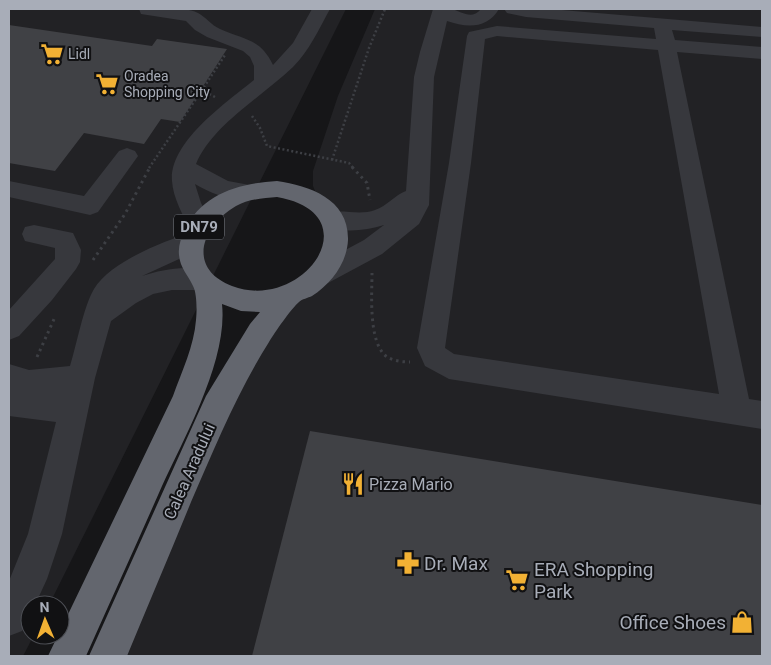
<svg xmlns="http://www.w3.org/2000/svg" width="771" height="665" font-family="Roboto,sans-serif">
	<rect width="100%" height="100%" fill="#161618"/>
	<g fill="#222225">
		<path d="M9,9h337l-297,596h-19v30h4l-11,21h-14z"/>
		<path d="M375,9h387v647h-654l109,-250 22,-39 90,-103 -12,-68 -4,-10v-15l25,-75z"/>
	</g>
	<g fill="#404145">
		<path d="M9,25l143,21 5,-7 70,10 -47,73 -19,-3 -17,25 -60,-11 -29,38 -46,-8z"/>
		<path d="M310,431l452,74v151h-510z"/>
	</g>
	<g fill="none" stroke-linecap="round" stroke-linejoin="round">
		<g stroke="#3d3f44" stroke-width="2.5" stroke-dasharray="2 2.5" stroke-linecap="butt">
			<path d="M215,97l-13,-7 23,-35"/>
			<path d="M252,116l8,12 7,18 82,17 4,5"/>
			<path d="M332,160l37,-112 16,-39"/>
			<path d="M149,168l53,-78"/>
		</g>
		<g stroke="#3d3f44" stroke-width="3" stroke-dasharray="2.5 4" stroke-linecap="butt">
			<path d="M352,167l15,16 3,17"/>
			<path d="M93,260l32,-46 25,-47"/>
			<path d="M372,273c0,22 -4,70 15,84 7,4 15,5 23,5"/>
			<path d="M37,357l18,-40"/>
		</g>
		<g fill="#37383d" fill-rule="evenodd">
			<path d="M139,9c16,0 44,-3 59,4 8,4 13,12 22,16 24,11 40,9 53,36l20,-22 19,-34h18c-11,20 -21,42 -37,58 -30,29 -81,58 -97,97l32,17 27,5 4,6 -4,6c-19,6 -43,-4 -60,-14l6,19 11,21 -3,7 -9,2 -9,-2c-8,-16 -18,-33 -19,-50 -3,-39 55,-79 82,-101v-14l-4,-9 -7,-6 -36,-14 -12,-7 -9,-9 -45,-7z"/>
			<path d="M433,9c5,0 12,-1 18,0 11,2 20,12 30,0h18c-12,20 -32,19 -52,12l-13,56 -5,128 -10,19 -37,30 -54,29 -9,3 -9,-3 -4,-7 4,-7 54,-29 20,-15c-19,6 -41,8 -61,1l-3,-6 3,-6c17,-6 36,2 52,-4 12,-4 20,-15 31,-19l8,-114 6,-25z"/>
			<path d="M504,9h46l212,18v10l-90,-7 3,10 87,7v12l-85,-7 72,347 13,2v28l-313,-50 -24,-13 -8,-18 32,-185 18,-127 2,-4 28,-6 159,13 -2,-11 -128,-11 -19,-4zM497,36l161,14 61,344 -265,-40 -9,-6 26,-185 14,-124z"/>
			<path d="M127,148l8,3 3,5 -40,56 -8,3 -81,-18v-16l75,15 35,-45z"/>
			<path d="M34,225l39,8 8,17 -1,12 -4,7 -24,31 -33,36 -10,4v-30l46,-51v-11l-30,-7 -3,-7 3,-7z"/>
			<path d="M192,232l9,3 3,7 -3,7 -59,27c21,-7 47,-12 68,-4l4,7 -4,7 -9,4h-29l-19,4 -17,9 -25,18 -16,57 -33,156 -15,45 -12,26h-5v9l-8,17 -13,5v-55l19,-47 28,-112 -47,-6v-52l20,6 41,-4c7,-22 13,-58 24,-77 16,-27 68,-47 98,-57z"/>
		</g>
		<path fill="#63666e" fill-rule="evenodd" d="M277,181c33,5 72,18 71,59 -1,23 -17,44 -36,56 -4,2 -10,3 -13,6 -8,7 -24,30 -30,40 -32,51 -54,105 -78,160 -21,52 -43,103 -64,154h-38l117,-260 44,-72 10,-12 -19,-1 -19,-7c6,56 -37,132 -60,182 -25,57 -51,114 -76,170h-38l125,-260c9,-25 21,-50 23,-76 1,-9 1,-27 -3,-34 -5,-11 -13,-18 -14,-31 -1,-9 2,-17 6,-25 16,-36 55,-47 92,-49zM277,197c96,17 26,116 -45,89 -46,-18 -30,-60 4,-80 12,-7 28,-8 41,-9z"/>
	</g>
	<defs>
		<symbol id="supermarket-bare" viewBox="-9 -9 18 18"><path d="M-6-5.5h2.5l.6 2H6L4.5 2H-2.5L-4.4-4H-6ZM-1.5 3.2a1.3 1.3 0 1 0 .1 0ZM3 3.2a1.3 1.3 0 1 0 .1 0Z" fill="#f2b134" stroke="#111113" stroke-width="2.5" paint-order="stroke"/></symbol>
		<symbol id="restaurant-bare" viewBox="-9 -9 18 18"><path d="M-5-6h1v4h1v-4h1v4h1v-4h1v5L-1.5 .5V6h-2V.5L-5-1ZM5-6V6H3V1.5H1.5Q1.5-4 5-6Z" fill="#f2b134" stroke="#111113" stroke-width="2.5" paint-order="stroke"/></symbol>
		<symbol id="pharmacy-bare" viewBox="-9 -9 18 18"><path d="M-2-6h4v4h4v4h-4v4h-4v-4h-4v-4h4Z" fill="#f2b134" stroke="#111113" stroke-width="2.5" paint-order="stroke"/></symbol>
		<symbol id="shop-bare" viewBox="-9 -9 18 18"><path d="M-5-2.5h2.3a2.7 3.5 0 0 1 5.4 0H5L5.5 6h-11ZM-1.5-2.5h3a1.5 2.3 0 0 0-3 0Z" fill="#f2b134" stroke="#111113" stroke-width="2.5" paint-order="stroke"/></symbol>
	</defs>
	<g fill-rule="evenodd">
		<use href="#supermarket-bare" x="36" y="38" width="32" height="32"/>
		<use href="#supermarket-bare" x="91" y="68" width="32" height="32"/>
		<use href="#restaurant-bare" x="337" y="468" width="32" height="32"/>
		<use href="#pharmacy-bare" x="392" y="547" width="32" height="32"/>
		<use href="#supermarket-bare" x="501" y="564" width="32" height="32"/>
		<use href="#shop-bare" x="726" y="606" width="32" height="32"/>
	</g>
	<g text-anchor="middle" stroke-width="4" stroke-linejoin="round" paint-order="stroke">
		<g font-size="14" fill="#a8adb8" stroke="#111113" text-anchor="start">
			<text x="68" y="59">Lidl</text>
			<text x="124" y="81">Oradea<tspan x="124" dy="16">Shopping City</tspan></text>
		</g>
		<rect fill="#111113" stroke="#7b7e86" stroke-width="1" x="174" y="214.5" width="50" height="25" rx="4"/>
		<g font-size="15" font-weight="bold" fill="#a8adb8">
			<text x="199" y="232">DN79</text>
		</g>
		<g font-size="16" fill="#a8adb8" stroke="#111113">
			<text transform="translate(189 471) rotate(-66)" y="6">Calea Aradului</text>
		</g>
		<g font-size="16" fill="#a8adb8" stroke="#111113" text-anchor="start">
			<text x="369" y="490">Pizza Mario</text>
		</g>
		<g font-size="19" fill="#a8adb8" stroke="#111113" text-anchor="start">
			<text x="424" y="570">Dr. Max</text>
			<text x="534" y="576">ERA Shopping<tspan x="534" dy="22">Park</tspan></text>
			<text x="726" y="629" text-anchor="end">Office Shoes</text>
		</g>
	</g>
	<rect width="771" height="665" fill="none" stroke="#a8adb8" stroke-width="20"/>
	<g transform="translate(45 620) rotate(358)"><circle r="24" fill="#111113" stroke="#4d4f55"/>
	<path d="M0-4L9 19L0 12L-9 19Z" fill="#f2b134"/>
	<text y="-8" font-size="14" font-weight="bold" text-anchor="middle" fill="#a8adb8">N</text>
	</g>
</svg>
